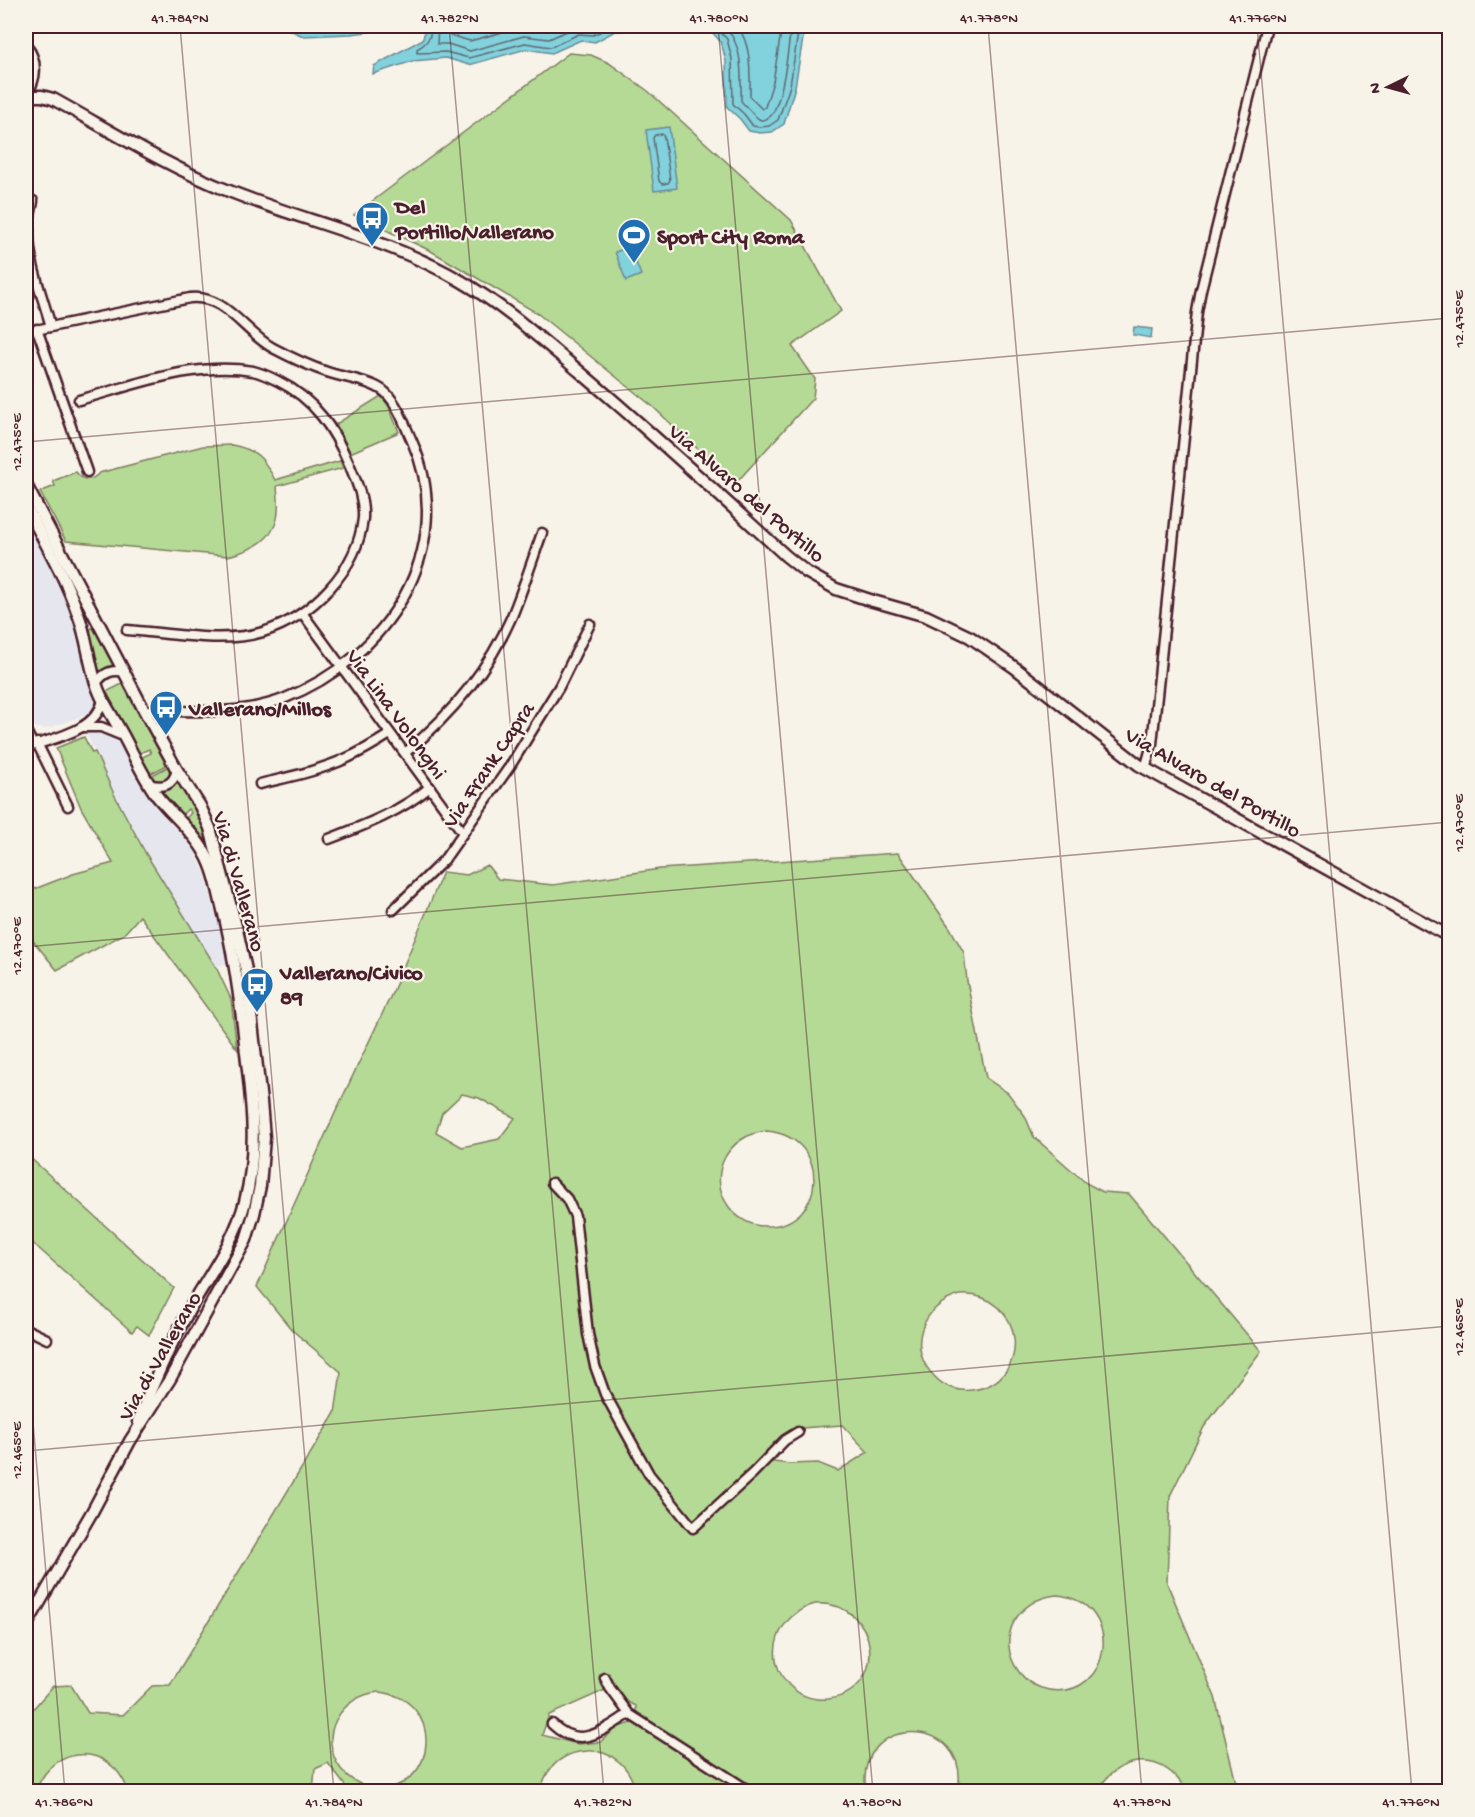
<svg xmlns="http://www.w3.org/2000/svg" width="1475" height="1817" font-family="'Gochi Hand',sans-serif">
	<rect width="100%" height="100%" fill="#f7f3e8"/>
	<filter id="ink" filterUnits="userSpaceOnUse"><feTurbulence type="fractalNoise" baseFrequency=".0167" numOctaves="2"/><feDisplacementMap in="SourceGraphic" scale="12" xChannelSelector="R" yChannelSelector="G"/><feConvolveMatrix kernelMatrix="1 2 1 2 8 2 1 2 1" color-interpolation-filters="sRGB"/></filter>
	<g filter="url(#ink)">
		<g fill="#e6e7ee">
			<path d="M26,520l29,55 11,28 13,39 8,38 8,20 -1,6 -6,8 -42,15 -9,-1 -5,-4 -6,-11z"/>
			<path d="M86,733l21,2 12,8 30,55 45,52 11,24 18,66 4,23 -11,4 -36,-56 -35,-58 -31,-59z"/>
		</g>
		<g fill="#b4da95" stroke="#7f7c60" stroke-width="1.5" fill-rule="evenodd">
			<path d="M569,53l22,2 18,8 39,28 143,129 50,91 -49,35 23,33 -2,19 -78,86 -83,-78 -115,-93 -106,-62 -77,-36z"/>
			<path d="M381,396l7,9 11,27 -49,21 -14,-29z"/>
			<path d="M232,445c25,5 31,12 43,35l65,-19 3,7 -66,18c1,12 3,27 -2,39 -8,18 -29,27 -47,31l-162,-15 -26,-49 15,-6 -2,-5 23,-9c7,9 15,10 23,1l104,-27z"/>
			<path d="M67,575h1l48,90 -7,1 -11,6 -9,-40 4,-6 -3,-7 -4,1 1,6z"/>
			<path d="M124,683l37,69 -1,1 7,12 -17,9 -10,-16 11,-5 -2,-4 -11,5 -34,-61z"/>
			<path d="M84,737l8,16 3,-1 19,42 32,60 70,113 15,32 6,50 -97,-133 -16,18 -67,36 -31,-38v-9l2,-3 -2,-6v-37l6,13 41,-16 40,-11 -32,-55 -25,-60z"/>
			<path d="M169,766v11l-5,5 -9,-1 -6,-4z"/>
			<path d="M178,780l25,43 13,40 -32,-43 7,-7 -3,-4 -7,7 -21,-24 9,-2z"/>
			<path d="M898,853l52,75 14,25 3,28 19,97 22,15 17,23 9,21 52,46 17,9 26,2 132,157 -57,76 -34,69 -3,87 48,114 23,94h-52c-20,-39 -68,-39 -88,0h-140c14,-78 -105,-78 -92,0h-231c-9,-54 -85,-53 -94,0h-192l-21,-28 -13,6 -2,22h-185c-16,-49 -76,-48 -92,0l-10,1v-75l27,-31 18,-1 17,28 35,2 29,-29 18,-1 165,-272 6,-41 -49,-42 -35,-43 79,-176 58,-122 49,-117 24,3 20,-10 11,14 55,6 107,-16zM462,1094l17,4 36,20 -16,21 -37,8 -26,-15 6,-19zM767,1131c66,6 60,98 -3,95 -13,0 -27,-8 -35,-19 -24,-33 0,-73 38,-76zM960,1295c65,-4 75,87 12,95 -13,2 -28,-3 -37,-13 -30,-29 -13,-72 25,-82zM842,1425l26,27 -30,19 -20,-8 -28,1 -17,-2 28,-34zM1057,1595c69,7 56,105 -8,95 -12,-2 -23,-9 -30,-18 -25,-34 -1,-74 38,-77zM815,1604c66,-4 75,88 13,95 -14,1 -28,-3 -38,-13 -29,-29 -12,-72 25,-82zM605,1690l31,16v16l-18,5 -18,15 -22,2 -36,-9 7,-20zM379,1692c66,6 60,99 -2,96 -14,-1 -27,-8 -36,-19 -25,-33 0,-74 38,-77z"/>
			<path d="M26,1154l148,134 -25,47 -12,-9 -5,6 -106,-95z"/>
		</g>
		<g fill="#81d2dc" stroke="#6b8a95" stroke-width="1.5">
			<path d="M281,26h133l-63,8 -48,2z"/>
			<path d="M418,26h387l-10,61 -11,37 -12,8 -12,1 -11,-2 -9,-12 -13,-12 -1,-46 -5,-19 -11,-12 -15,-4 -80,5 -20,11 -14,-2 -29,13 -26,-4 -57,16 -23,-7 -33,3 -40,13 1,-8 49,-27 2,-9z"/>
			<path d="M669,127l8,61 -23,3 -8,-61z"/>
			<path d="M630,247l11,28 -15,6 -11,-29z"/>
			<path d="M1134,327l18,2 -1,9 -18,-3z"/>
		</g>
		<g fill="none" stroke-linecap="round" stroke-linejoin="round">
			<g stroke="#606772" stroke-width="1.5">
				<path d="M295,26l10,3 61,-3"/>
				<path d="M429,26c5,11 -3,18 -12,23v4l29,-1 23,6 56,-15 26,4 28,-13 14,1 19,-9"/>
				<path d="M438,26l-1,18h11l22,7 54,-15 25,3 27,-12 15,1 4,-2"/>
				<path d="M447,26l2,9 21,6 51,-14c17,-2 19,7 36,-1"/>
				<path d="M714,26l13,13 5,20 1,45 11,10 9,12 7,1 9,-1 9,-6 12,-34 9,-60"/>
				<path d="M724,26c20,19 17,49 17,75 4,4 15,18 20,19 5,0 9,-3 12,-7 11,-21 15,-63 18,-87"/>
				<path d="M737,26c15,18 13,48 13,71l12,12 3,-2 8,-25 9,-56"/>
				<path d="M662,134l2,3 6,43 -2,3 -6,1 -3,-3 -6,-43 2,-3z"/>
			</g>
			<defs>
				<g id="minor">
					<path d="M33,201c-1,8 -4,16 -4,24 -2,34 13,69 22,102"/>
					<path d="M37,329l50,143"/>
					<path d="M26,332l164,-34c35,-4 55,35 83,50 17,9 36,18 54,24 17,6 47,9 59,21 13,13 19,33 26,48 48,109 -26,218 -129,258 -45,17 -92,12 -139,11"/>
					<path d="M79,400c56,-15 115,-39 174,-29 9,2 17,6 25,10 37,18 56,48 72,85 7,17 14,33 13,52 -5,52 -52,99 -100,114 -40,12 -94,1 -136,-2"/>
					<path d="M303,614l160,219"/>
					<path d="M96,683c8,-10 15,-14 29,-11"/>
					<path d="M82,727h19l22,9"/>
					<path d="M26,731l7,14"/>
					<path d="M37,743l31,63"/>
					<path d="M26,748c26,-10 70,-16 77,-48"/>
					<path d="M405,753c46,-38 83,-82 107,-137 11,-27 20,-55 30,-83"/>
					<path d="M1145,769l7,-25 45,-432 4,-22 66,-264"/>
					<path d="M149,784c14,4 24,2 28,-14"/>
					<path d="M260,784c29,-7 58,-13 85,-25 16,-7 31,-16 45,-25"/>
					<path d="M329,839c36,-14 71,-27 101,-52"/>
					<path d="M393,910l51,-50 66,-94 49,-79 31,-63"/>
					<path d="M552,1183l15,16 8,17 13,118 7,32 10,28 44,80 44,54 60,-55 32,-33 13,-8"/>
					<path d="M26,1329l21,10"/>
					<path d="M26,1604l10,6"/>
					<path d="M605,1678l5,10 19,26 122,78"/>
					<path d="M552,1724c28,27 51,6 77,-10"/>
				</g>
				<g id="tertiary">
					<path d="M26,47c11,14 10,32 0,46"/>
					<path d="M26,96h16l11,3c58,32 115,68 176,92 77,31 161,48 232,90 43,25 81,59 119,91 70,59 138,122 206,184l20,16 30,17 37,12 53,15 44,21 44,30 125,98 311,172"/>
					<path d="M26,485l118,225 33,60 23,36 10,22 27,102 9,40 15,132 3,36 -4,48 -6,28 -8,26 -76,139 -40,62 -38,71 -66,114"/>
					<path d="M26,506c18,35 39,70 52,108 11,28 11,59 25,86 7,13 15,26 22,39 10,19 19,39 32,57 15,19 36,35 48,57 10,17 13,38 18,57 12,47 18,94 23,143 6,50 12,99 -1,149 -11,41 -37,74 -57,110 -20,37 -35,71 -50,109"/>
				</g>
			</defs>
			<use href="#minor" stroke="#4a1f2b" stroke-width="13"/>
			<use href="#tertiary" stroke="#4a1f2b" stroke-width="15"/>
			<use href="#minor" stroke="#f7f3e8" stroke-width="8"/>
			<use href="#tertiary" stroke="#f7f3e8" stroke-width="10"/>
		</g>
	</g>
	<path fill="none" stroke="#4a1f2b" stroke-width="1.5" stroke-opacity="0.45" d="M180,26l154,1766M449,26l155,1766M718,26l155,1766M988,26l154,1766M1257,26l155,1766M26,442l1424,-124M26,947l1424,-125M26,1342l39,450M26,1451l1424,-125"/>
	<defs>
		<symbol id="bus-pin" viewBox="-11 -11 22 30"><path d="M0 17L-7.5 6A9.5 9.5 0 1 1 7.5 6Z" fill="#1f6fb2" stroke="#f7f3e8"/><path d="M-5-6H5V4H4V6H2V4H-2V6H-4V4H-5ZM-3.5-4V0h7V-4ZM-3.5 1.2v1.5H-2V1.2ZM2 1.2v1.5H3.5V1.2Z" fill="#fff"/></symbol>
		<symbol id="stadium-pin" viewBox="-11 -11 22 30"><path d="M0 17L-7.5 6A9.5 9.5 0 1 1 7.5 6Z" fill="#1f6fb2" stroke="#f7f3e8"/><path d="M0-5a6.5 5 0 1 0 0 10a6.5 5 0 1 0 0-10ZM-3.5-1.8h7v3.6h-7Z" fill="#fff"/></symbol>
	</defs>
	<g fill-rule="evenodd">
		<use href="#bus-pin" x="353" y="199" width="38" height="52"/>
		<use href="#stadium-pin" x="615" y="216" width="38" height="52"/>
		<use href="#bus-pin" x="147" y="688" width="38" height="52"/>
		<use href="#bus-pin" x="238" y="965" width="38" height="52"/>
	</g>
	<g text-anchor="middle" stroke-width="4.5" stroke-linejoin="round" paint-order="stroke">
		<g font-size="22" font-weight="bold" fill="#4a1f2b" stroke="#f7f3e8" text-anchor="start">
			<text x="395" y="213">Del<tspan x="395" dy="25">Portillo/Vallerano</tspan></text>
			<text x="657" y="243">Sport City Roma</text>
			<text x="189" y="715">Vallerano/Millos</text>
			<text x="280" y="979">Vallerano/Civico<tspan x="280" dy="25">89</tspan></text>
		</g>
		<g font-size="22" fill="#4a1f2b" stroke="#f7f3e8">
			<text transform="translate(748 492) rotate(41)" y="8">Via Alvaro del Portillo</text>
			<text transform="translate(398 713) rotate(54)" y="8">Via Lina Volonghi</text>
			<text transform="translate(487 764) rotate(-56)" y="8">Via Frank Capra</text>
			<text transform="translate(1214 781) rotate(30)" y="8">Via Alvaro del Portillo</text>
			<text transform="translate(241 881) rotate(74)" y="8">Via di Vallerano</text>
			<text transform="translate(158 1355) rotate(-60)" y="8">Via di Vallerano</text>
		</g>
	</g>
	<rect width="1475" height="1817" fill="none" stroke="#f7f3e8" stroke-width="66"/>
	<g transform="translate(1388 87) rotate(265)" stroke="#f7f3e8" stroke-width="4.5" paint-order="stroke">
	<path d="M0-4.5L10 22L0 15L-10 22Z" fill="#4a1f2b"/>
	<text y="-9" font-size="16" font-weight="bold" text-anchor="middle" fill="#4a1f2b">N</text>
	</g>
	<rect x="33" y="33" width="1409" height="1751" fill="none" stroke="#4a1f2b" stroke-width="2"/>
	<g font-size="15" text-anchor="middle" fill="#4a1f2b">
		<text x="180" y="22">41.784°N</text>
		<text x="450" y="22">41.782°N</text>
		<text x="719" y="22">41.780°N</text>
		<text x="989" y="22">41.778°N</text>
		<text x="1258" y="22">41.776°N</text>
		<text transform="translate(1458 319) rotate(-90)" y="5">12.475°E</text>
		<text transform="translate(16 442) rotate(-90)" y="5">12.475°E</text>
		<text transform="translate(1458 823) rotate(-90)" y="5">12.470°E</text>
		<text transform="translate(16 946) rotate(-90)" y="5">12.470°E</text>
		<text transform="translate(1458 1327) rotate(-90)" y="5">12.465°E</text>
		<text transform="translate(16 1450) rotate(-90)" y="5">12.465°E</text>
		<text x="64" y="1806">41.786°N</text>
		<text x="334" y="1806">41.784°N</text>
		<text x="603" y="1806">41.782°N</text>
		<text x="872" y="1806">41.780°N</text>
		<text x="1142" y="1806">41.778°N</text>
		<text x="1411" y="1806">41.776°N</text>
	</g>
</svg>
